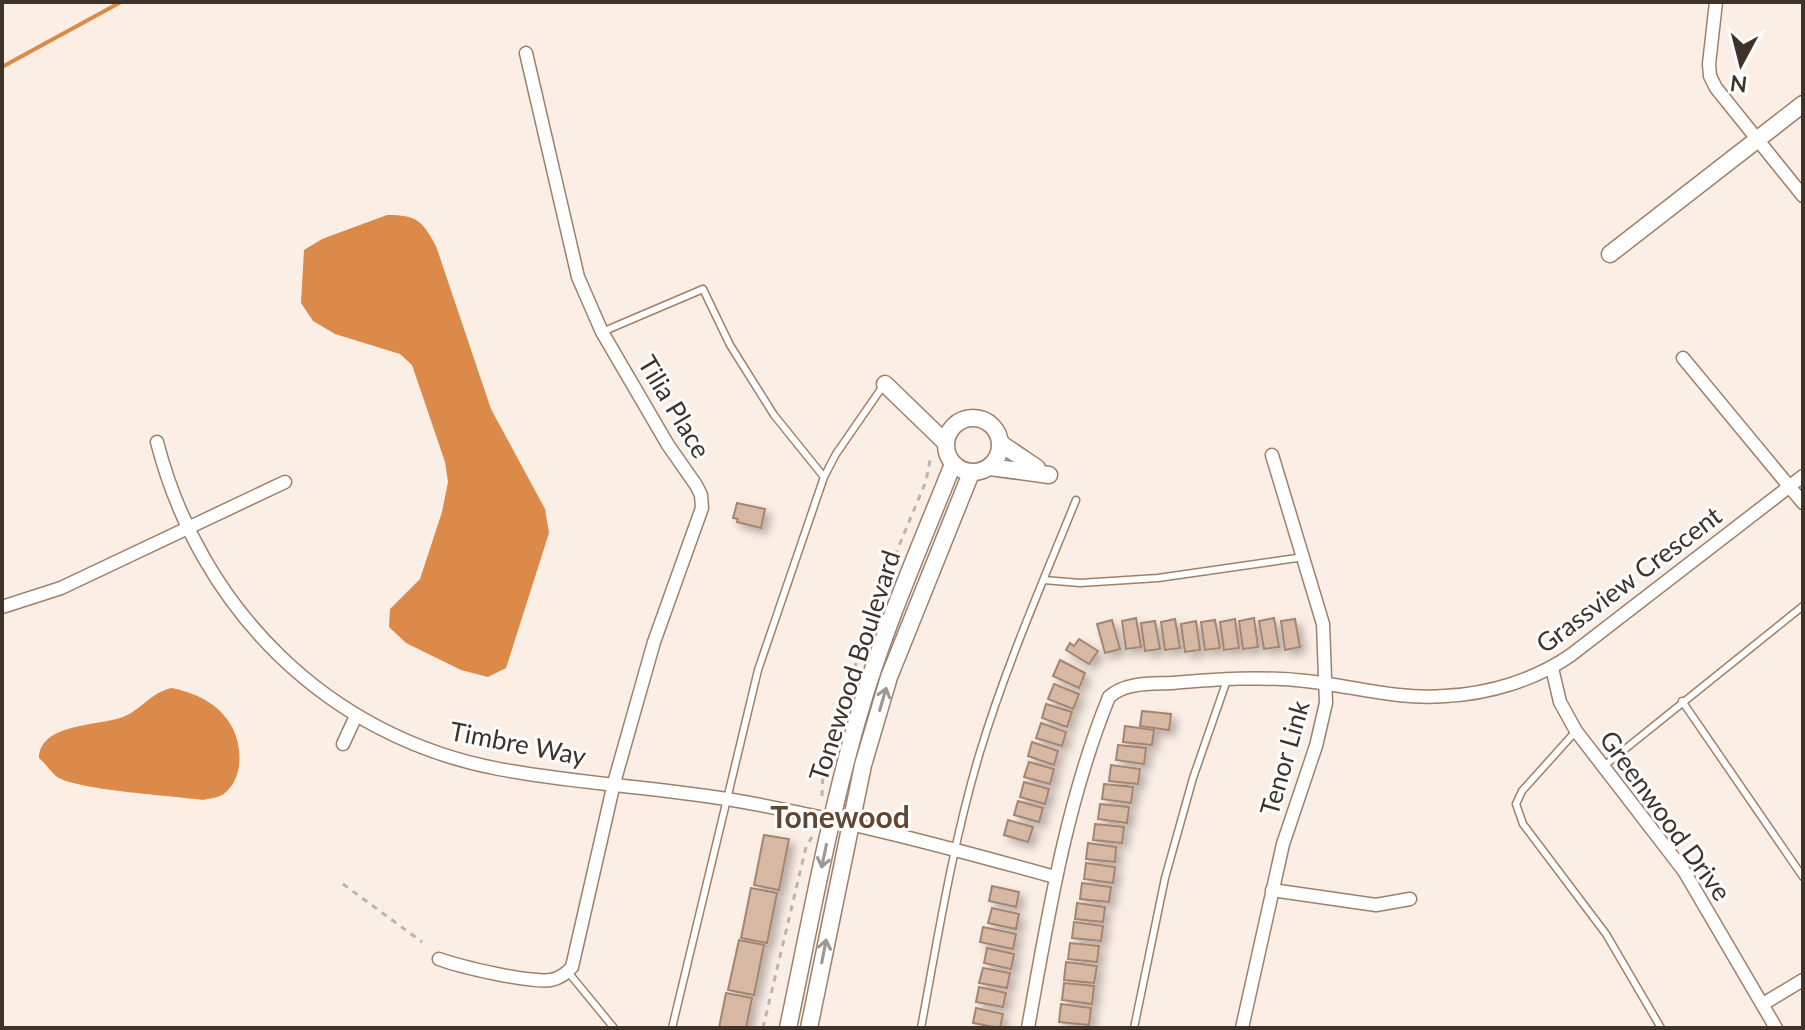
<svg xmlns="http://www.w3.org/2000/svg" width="1805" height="1030" font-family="Lato,sans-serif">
	<defs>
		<filter id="shadow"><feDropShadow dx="5.5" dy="5.5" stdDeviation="4" flood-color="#0004"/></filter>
	</defs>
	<rect width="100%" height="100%" fill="#fbeee5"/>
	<g fill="#dc8a4a">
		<path d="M387,215c31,0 35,6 49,31l55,163 54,100 4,24 -43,135 -18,9 -27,-7 -55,-27 -17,-16 1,-18 30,-30 22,-67 6,-30 -3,-20 -33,-97 -12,-11 -65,-20 -22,-13 -12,-18 3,-53 18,-11z"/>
		<path d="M171,688c22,4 45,14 58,34 13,19 16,53 -3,70 -6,6 -15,6 -23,8 -27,-4 -131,-10 -147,-24 -6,-5 -11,-13 -17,-18 1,-35 60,-32 84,-41 18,-7 26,-23 48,-29z"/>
	</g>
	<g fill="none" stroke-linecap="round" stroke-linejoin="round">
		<path stroke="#dc8a4a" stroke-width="4" d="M2,67l119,-65"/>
	</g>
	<g fill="#d7b8a3" stroke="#a38571" stroke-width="2" filter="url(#shadow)">
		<path d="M737,503l28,6 -4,19 -24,-6 1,-3 -5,-1z"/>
		<path d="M1136,618l5,29 -15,2 -4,-28z"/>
		<path d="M1254,618l4,29 -15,2 -4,-28z"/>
		<path d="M1274,618l5,29 -15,2 -5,-28z"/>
		<path d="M1175,619l5,29 -15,2 -4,-28z"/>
		<path d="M1235,619l4,29 -15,2 -4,-28z"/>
		<path d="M1295,619l5,28 -15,3 -4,-29z"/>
		<path d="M1112,620l8,29 -15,4 -8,-29z"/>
		<path d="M1215,620l5,28 -15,2 -4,-28z"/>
		<path d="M1155,621l5,28 -15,2 -4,-28z"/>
		<path d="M1196,621l4,29 -15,2 -4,-28z"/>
		<path d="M1079,639l19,12 -9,13 -23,-14 4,-7 4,3z"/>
		<path d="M1060,660l25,13 -6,15 -26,-12z"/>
		<path d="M1054,684l25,10 -6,15 -25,-10z"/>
		<path d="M1046,704l26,8 -5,15 -25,-9z"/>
		<path d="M1142,711l29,3 -2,16 -29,-4z"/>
		<path d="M1041,723l25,9 -4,14 -26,-8z"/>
		<path d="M1125,726l29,4 -2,15 -29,-3z"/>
		<path d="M1032,742l26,9 -4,14 -26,-9z"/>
		<path d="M1118,745l28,3 -2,16 -28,-4z"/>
		<path d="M1029,762l25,7 -4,15 -26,-7z"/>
		<path d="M1111,765l29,4 -2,15 -29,-3z"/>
		<path d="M1024,782l25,7 -4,15 -25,-7z"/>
		<path d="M1104,784l29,3 -2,16 -29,-4z"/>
		<path d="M1018,801l25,7 -4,14 -25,-7z"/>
		<path d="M1100,804l29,3 -2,16 -29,-4z"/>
		<path d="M1008,820l25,7 -5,15 -24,-7z"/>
		<path d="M1095,824l29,3 -2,16 -29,-3z"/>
		<path d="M764,835l25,4 -10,51 -25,-5z"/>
		<path d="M1088,843l28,4 -1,15 -29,-3z"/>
		<path d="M1086,863l29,4 -2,16 -29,-4z"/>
		<path d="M1082,883l29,4 -2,15 -29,-3z"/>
		<path d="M992,886l27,6 -3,15 -27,-6z"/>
		<path d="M751,888l26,5 -10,50 -26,-5z"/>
		<path d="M1077,903l28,4 -2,15 -28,-3z"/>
		<path d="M992,908l27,6 -3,15 -28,-6z"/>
		<path d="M1074,922l29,4 -2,15 -29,-3z"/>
		<path d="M983,927l33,7 -3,15 -33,-7z"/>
		<path d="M739,940l25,5 -10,50 -26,-5z"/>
		<path d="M1070,943l29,3 -2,16 -29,-3z"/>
		<path d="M987,948l27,6 -3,15 -27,-6z"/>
		<path d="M1066,962l31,4 -3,17 -30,-3z"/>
		<path d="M983,968l27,5 -3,15 -28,-5z"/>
		<path d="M1064,983l30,3 -2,18 -30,-4z"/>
		<path d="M979,987l27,6 -3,14 -27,-5z"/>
		<path d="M726,993l26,5 -6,30h-27z"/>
		<path d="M1061,1004l30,4 -2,17 -30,-3z"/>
		<path d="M976,1008l27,6 -3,14 -27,-5z"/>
	</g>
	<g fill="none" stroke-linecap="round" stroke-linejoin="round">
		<defs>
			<g id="service">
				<path d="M602,332l101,-43 27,56 44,70 50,62"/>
				<path d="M1044,580l36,3 78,-5 146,-21"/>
				<path d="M1682,701l121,176"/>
				<path d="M1576,731l-54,60 -6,13 7,20 83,110 55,94"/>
				<path d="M1604,766l199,-160"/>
				<path d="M568,972l46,56"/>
				<path d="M672,1028l86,-358 66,-193 12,-23 47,-68"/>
				<path d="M921,1028c17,-92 32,-186 59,-276 26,-86 62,-168 96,-252"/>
				<path d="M1134,1028l31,-150 28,-100 34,-98"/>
			</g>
			<g id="minor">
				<path d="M1716,2l-7,62 1,12 6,12 87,108"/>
				<path d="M1683,358l120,145"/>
				<path d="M157,442c43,167 171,295 342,327 75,14 152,18 228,30 111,19 220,48 328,78"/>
				<path d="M2,607l59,-19 224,-106"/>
				<path d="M1552,668l8,34 16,29 108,140 92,157"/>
				<path d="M343,744l13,-28"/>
				<path d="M1272,890l104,15 34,-6"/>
				<path d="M439,959c22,8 90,24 112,21 9,-2 16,-7 21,-13l42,-184 40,-141 48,-134 -1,-13 -5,-10 -28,-40 -66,-113 -24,-55 -52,-224"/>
				<path d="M1763,1004l40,-24"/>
				<path d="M1028,1028c20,-112 38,-225 81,-331 16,-15 42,-13 63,-14 46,-4 89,-7 134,-2 46,5 92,19 139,15 44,-2 90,-16 126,-41l232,-179"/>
				<path d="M1242,1028l41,-184 33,-98 10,-43 -3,-79 -51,-169"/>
			</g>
			<g id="tertiary">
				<path d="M1610,254l193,-150"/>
				<path d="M885,384l61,59"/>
				<circle cx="973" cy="445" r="27"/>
				<path d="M1000,443l37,25"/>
				<path d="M990,467l59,8"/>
				<path d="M788,1028c22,-105 41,-211 71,-314 25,-86 61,-167 94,-250"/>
				<path d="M809,1028l54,-263 26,-88 82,-204"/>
			</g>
		</defs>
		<use href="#service" stroke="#9e816c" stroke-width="9"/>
		<use href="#minor" stroke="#9e816c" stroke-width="15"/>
		<use href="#tertiary" stroke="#9e816c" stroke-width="19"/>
		<g stroke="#bfb3aa" stroke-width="3" stroke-dasharray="6 6" stroke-linecap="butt">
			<path d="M822,796l1,-25 16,-58 45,-131 42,-101 5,-26"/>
			<path d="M343,884l79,58"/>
			<path d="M763,1028l43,-181 6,-10"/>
		</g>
		<use href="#service" stroke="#fff" stroke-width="6"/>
		<use href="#minor" stroke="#fff" stroke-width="12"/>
		<use href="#tertiary" stroke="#fff" stroke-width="16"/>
	</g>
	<defs><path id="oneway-shaft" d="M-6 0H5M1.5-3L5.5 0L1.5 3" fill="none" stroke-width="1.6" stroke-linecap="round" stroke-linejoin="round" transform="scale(2)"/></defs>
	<g stroke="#9e9894">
		<use href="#oneway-shaft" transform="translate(883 699) rotate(-74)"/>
		<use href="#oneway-shaft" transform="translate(824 856) rotate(102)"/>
		<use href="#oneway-shaft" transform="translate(824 951) rotate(-79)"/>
	</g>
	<g text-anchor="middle" stroke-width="6" stroke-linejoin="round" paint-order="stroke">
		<g font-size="26" fill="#3e3229" stroke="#fefefe">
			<text transform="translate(674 407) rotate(59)" y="9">Tilia Place</text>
			<text transform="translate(1629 580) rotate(-37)" y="9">Grassview Crescent</text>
			<text transform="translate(855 666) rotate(-72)" y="9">Tonewood Boulevard</text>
			<text transform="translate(518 744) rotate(11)" y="9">Timbre Way</text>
			<text transform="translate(1285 758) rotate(-74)" y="9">Tenor Link</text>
			<text transform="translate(1665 816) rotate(54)" y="9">Greenwood Drive</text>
		</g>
		<g font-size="30" font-weight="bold" fill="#614634" stroke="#fefefe">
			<text x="840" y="828">Tonewood</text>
		</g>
	</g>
	<rect width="1805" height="1030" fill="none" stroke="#3e3229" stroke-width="8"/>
	<g transform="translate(1741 64) rotate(187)" stroke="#fefefe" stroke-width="6" paint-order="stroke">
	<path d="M0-6L14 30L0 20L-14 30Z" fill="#3e3229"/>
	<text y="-12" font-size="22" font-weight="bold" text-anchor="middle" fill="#3e3229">N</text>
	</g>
</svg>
